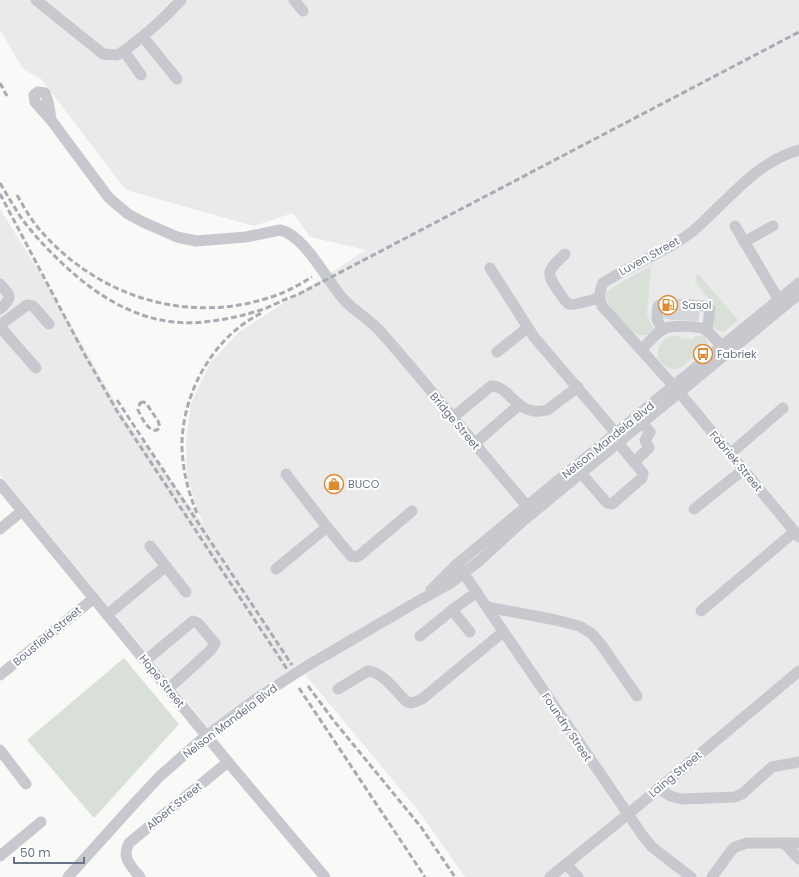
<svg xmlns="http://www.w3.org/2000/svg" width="799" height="877" font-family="Poppins,sans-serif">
	<rect width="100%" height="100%" fill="#f9f9f7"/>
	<path fill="#eaeaea" d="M0,0h799v877h-334l-48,-68 -119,-143 -91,62 -10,-14 -197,-239v-266l48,77 77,133 81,108 -8,-15 -11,-36 -1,-37 5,-36 19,-40 29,-31 127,-82 -56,-13 -17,-24 -39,13 -128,-36 -85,-111 -18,-10 -23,-39z"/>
	<g fill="#d9e0d8">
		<path d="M651,266l-4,48 1,4 6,11 -6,6h-9l-6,-3c-8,-9 -28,-27 -27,-39l9,-7z"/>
		<path d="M698,274l40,46 -13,11 -3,1c-15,-5 -6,-16 -8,-27l-19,-23 1,-6z"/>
		<path d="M670,336h9v2l15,1 1,-3h10l2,6v4l-27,22c-9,3 -16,-2 -22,-9 -1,-11 2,-18 12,-23z"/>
		<path d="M124,658l55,66 -85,94 -67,-78z"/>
	</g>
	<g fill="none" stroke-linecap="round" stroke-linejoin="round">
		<g stroke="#d5d7db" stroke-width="11" stroke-dasharray="11 5.5" stroke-linecap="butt">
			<path d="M673,304l16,1"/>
			<path d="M667,319l1,-11"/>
			<path d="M676,320l1,-16"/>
			<path d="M685,320l1,-15"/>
			<path d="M693,321l1,-10"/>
		</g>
		<g stroke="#c7c9ce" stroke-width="11">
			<path d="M36,0l67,54 14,1 7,-4"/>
			<path d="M294,0l9,11"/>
			<path d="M143,37l34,42"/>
			<path d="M141,75l-17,-24c20,-15 40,-32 57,-51"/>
			<path d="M51,120c-1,-9 -2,-18 -6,-27l-7,-1 -4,3 1,7 16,18 58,78 19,16 15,8 34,15 19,4 50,-4 34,-7c25,5 48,53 65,71 11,11 25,19 35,30 52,59 101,122 153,182"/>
			<path d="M799,150c-44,12 -73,53 -106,81 -25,20 -62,34 -90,52 -4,8 -4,14 -1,23l77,86 120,145"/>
			<path d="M735,226l44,74"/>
			<path d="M744,242l29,-16"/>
			<path d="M565,254c-18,17 -20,18 -6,38 3,4 6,10 10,12 4,2 25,-5 31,-6"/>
			<path d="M490,268l44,69 82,96"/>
			<path d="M0,284c10,12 14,13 0,25"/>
			<path d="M689,305l16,1 5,3 -3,22"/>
			<path d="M0,325l27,-20 6,1 16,18"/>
			<path d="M0,327l36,41"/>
			<path d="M662,329l-5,-10 1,-13 3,-2h12"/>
			<path d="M641,350c6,-6 16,-18 23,-21 7,-4 33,-3 40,0 8,4 12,12 18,18"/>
			<path d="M497,352l30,-24"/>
			<path d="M452,418l39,-32c19,-1 25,32 56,24l31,-23"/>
			<path d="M474,444l45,-39"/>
			<path d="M730,454l53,-46"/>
			<path d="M634,462l15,-14 -4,-8 5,-8 -8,-9"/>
			<path d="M581,473l26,30 5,1 30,-26 1,-5 -25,-30"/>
			<path d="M286,474l41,53"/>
			<path d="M0,484l228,278 97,115"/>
			<path d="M694,509l49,-39"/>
			<path d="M0,529l22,-18"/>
			<path d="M150,546l36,46"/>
			<path d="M460,568l183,268 9,11 39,30"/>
			<path d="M276,569l51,-42 24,29 5,1 4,-2 52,-44"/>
			<path d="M431,590l26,-26 70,-58 272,-223"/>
			<path d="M487,607l69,13 23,6 12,7 9,10 37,53"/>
			<path d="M452,610l18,22"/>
			<path d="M701,611l93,-79"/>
			<path d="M107,615l59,-49"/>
			<path d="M420,636l32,-26 25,-18"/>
			<path d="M145,661l48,-40 5,2 15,18 2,2 -4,7 -43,39"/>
			<path d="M0,675l94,-77"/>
			<path d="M338,689l30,-18c15,1 29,22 39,31l5,1 10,-4 81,-67"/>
			<path d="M0,750l26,34"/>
			<path d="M658,788l12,8 12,3 53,-2 7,-3 30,-27 27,-5"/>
			<path d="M784,843l15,16"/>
			<path d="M0,856l41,-34"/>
			<path d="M566,864l12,13"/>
			<path d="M68,877l64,-71 28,-30 41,-36 55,-41 51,-33 113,-66 31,-17 27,-21 46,-42 275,-226"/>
			<path d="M140,877c-9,-11 -19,-19 -11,-34l99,-81"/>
			<path d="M550,877l77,-62 172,-144"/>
			<path d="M712,877l19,-26 4,-4 12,-4h52"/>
		</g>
		<g stroke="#a8abb3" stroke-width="3" stroke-dasharray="6 3" stroke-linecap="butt">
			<path d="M0,83l7,13"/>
			<path d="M0,183c7,12 14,24 22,36 12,16 26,31 41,45 39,37 86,64 141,58 19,-2 38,-6 57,-12 12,-4 23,-11 36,-15l502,-263"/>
			<path d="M0,194l86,163 31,54 170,258"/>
			<path d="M17,195c7,12 14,25 23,35 58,67 147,95 231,67 14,-4 28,-12 41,-20"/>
			<path d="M117,400l175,265"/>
			<path d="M140,403l3,-1 3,1 12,18 2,6 -3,3c-9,2 -15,-12 -19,-20z"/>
			<path d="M197,513c-9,-21 -14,-42 -15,-65 -1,-53 31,-112 80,-135"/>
			<path d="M308,686l26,35 87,106 34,50"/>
			<path d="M299,688l126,189"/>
		</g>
	</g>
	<defs>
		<symbol id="fuel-ring" viewBox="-11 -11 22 22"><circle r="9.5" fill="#fff" stroke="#df8931" stroke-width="1.5"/><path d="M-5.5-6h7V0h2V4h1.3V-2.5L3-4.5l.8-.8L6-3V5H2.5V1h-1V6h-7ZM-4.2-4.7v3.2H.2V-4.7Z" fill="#df8931"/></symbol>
		<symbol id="bus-ring" viewBox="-11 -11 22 22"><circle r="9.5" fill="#fff" stroke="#df8931" stroke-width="1.5"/><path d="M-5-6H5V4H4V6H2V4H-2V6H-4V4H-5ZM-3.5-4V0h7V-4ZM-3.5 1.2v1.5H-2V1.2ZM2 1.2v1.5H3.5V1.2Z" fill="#df8931"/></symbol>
		<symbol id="shop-ring" viewBox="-11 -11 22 22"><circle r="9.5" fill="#fff" stroke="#df8931" stroke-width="1.5"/><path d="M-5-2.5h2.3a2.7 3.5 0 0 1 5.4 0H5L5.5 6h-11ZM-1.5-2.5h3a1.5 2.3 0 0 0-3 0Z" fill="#df8931"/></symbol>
	</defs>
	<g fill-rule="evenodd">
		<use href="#fuel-ring" x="657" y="294" width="22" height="22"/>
		<use href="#bus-ring" x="692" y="343" width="22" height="22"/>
		<use href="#shop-ring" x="323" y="473" width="22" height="22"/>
	</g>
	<g text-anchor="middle" stroke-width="4" stroke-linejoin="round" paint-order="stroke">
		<g font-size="11" fill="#697287" stroke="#fff">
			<text transform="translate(649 256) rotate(-29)" y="4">Luven Street</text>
			<text transform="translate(455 421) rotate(50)" y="4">Bridge Street</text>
			<text transform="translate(608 440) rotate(-39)" y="4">Nelson Mandela Blvd</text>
			<text transform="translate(736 461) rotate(50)" y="4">Fabriek Street</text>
			<text transform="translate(47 636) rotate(-40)" y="4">Bousfield Street</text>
			<text transform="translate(162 681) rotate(51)" y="4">Hope Street</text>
			<text transform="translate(230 721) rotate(-37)" y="4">Nelson Mandela Blvd</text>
			<text transform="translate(567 727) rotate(56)" y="4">Foundry Street</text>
			<text transform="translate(675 774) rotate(-40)" y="4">Laing Street</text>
			<text transform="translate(174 806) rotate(-39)" y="4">Albert Street</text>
		</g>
		<g font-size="11" fill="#697287" stroke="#fff" text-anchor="start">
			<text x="682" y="309">Sasol</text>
			<text x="717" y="358">Fabriek</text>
			<text x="348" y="488">BUCO</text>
		</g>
	</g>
	<path d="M14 857v6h70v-6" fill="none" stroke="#697287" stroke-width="2"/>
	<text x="20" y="857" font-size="12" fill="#697287" stroke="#ffffff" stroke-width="3" paint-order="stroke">50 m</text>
</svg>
